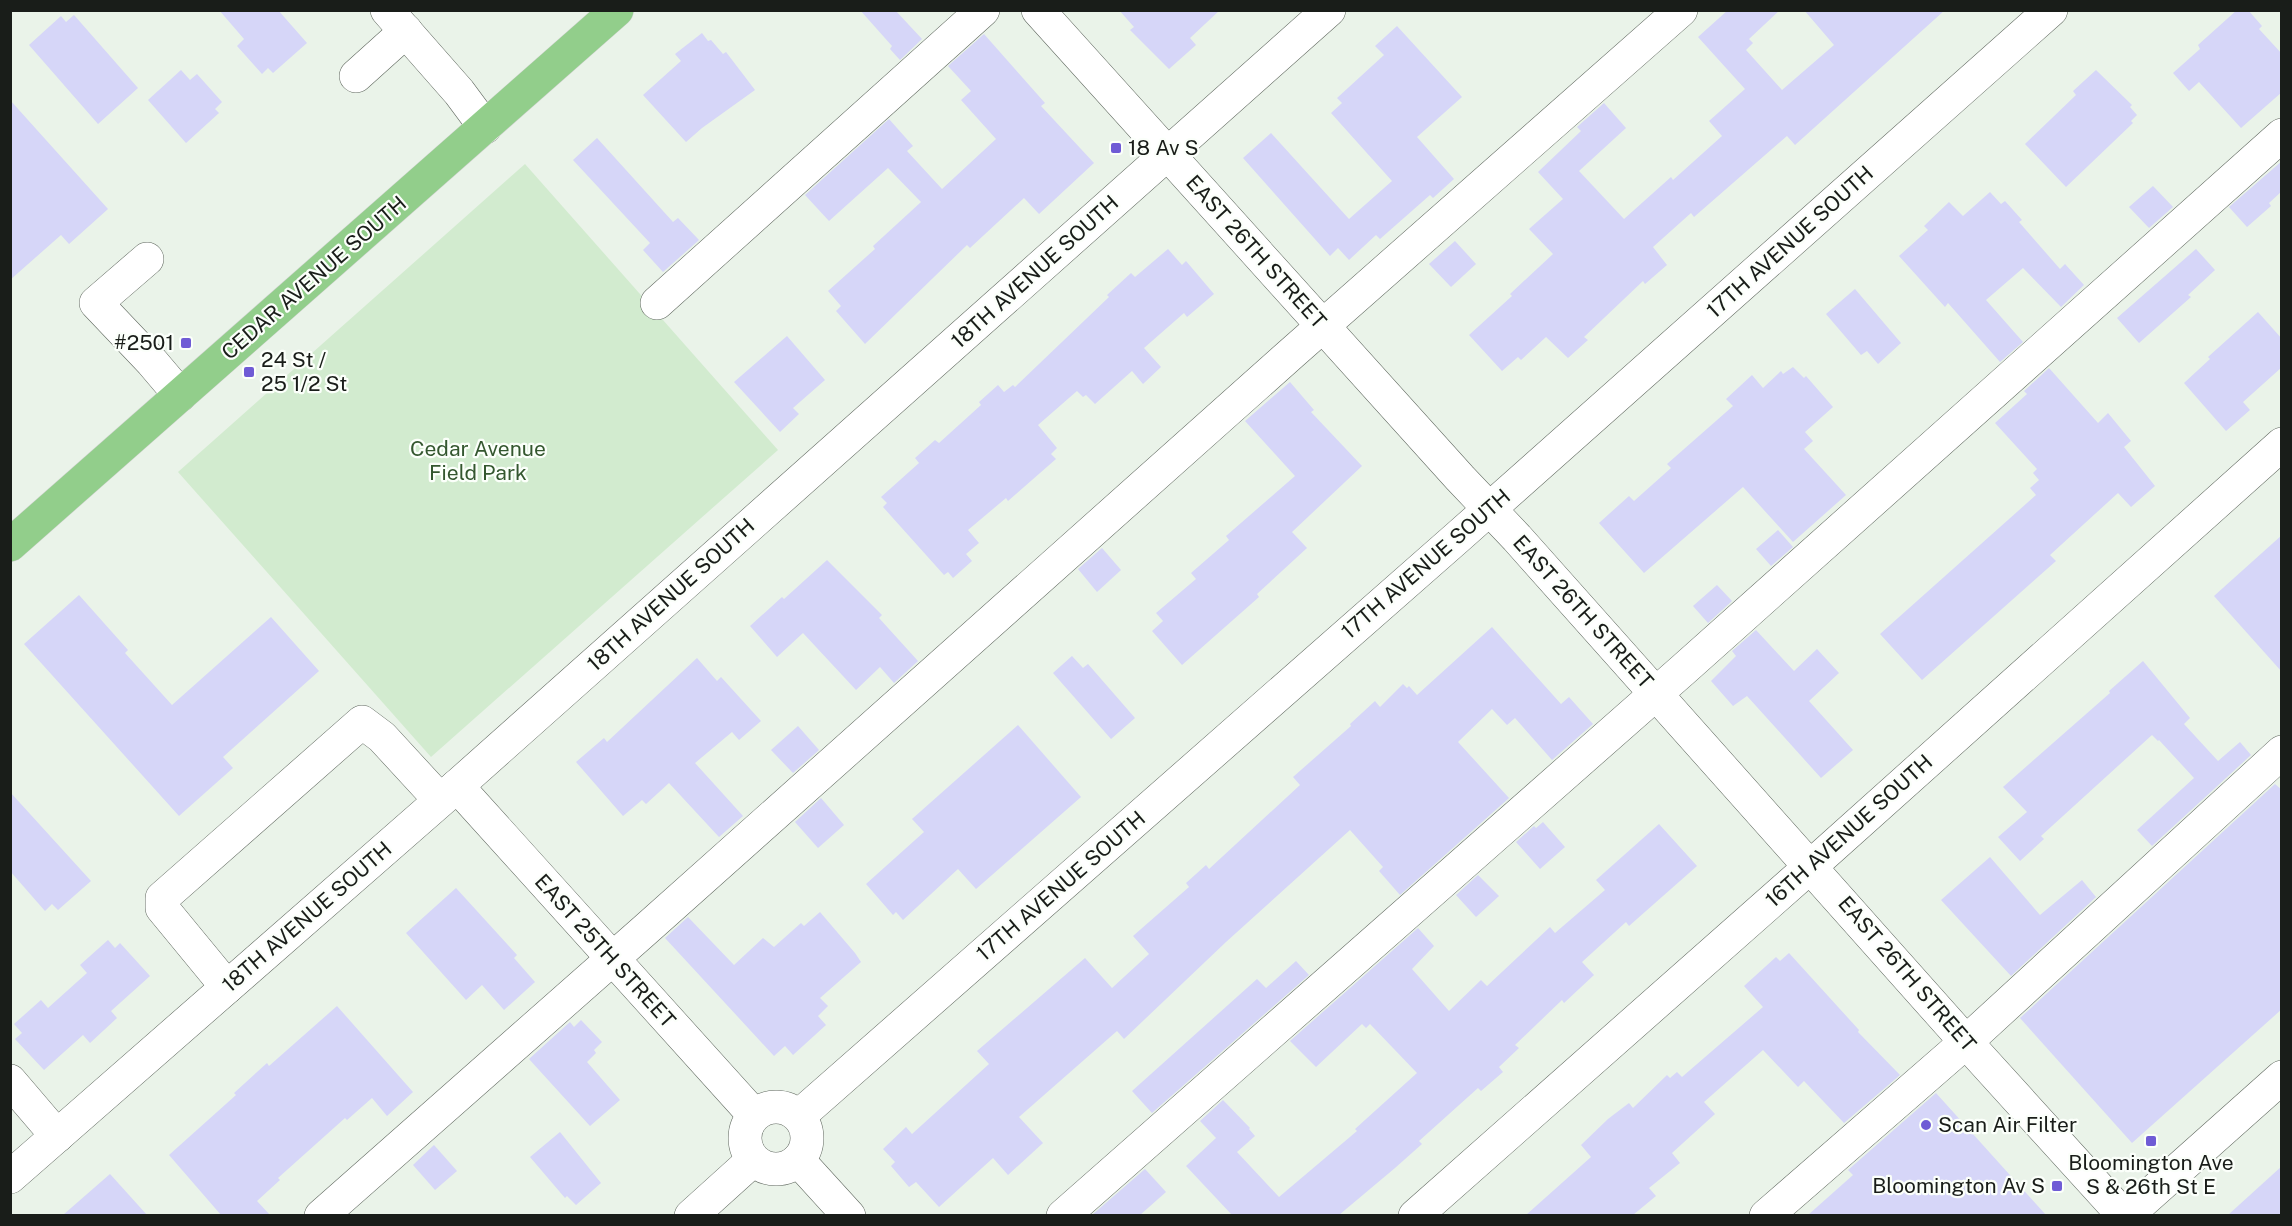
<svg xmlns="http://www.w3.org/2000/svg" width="2292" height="1226" font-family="'Public Sans',sans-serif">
	<rect width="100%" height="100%" fill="#eaf3e9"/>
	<path fill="#d2ebcf" d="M525,164l253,286 -347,307 -253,-285z"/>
	<g fill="#d6d6f8">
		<path d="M219,10h59l29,33 -34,30 -5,-5 -6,6 -25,-28 7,-7z"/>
		<path d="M860,10h35l27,29 -22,21 -10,-11 2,-3z"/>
		<path d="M1119,10h101l-30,28 6,7 -27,24 -39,-39 4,-3z"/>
		<path d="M1728,10h52l-31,29 4,4 -7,7 36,40 52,-45 -30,-35h141l-150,135 -8,-9 -93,81 -3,-4 -38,34 14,18 -22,19 -2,-3 -59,56 4,3 -20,18 -22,-21 -25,23 -3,-3 -16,14 -33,-36 43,-39 -2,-2 43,-40 -24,-25 34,-30 -25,-27 43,-41 -4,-4 27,-24 22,25 -47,43 45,48 47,-42 2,3 49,-44 -13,-15 36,-32 -47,-52z"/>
		<path d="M2237,10h11l14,16 -3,3 23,25v38l-41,36 -42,-46 -10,9 -16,-18 27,-24 -2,-4z"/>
		<path d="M74,15l64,73 -40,36 -69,-79 32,-29 5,6z"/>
		<path d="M1397,26l65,71 -45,40 37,42 -21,19 -3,-3 -50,44 -4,-4 -27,25 -11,-12 -8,8 -87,-98 28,-25 78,86 43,-38 -61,-68 11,-10 -5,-5 47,-43 -9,-9z"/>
		<path d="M702,33l6,8 3,-1 12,14 3,-2 29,38 -53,38 -16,14 -43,-47 38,-34 -6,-7z"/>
		<path d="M984,34l61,69 -4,3 53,57 -55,51 -15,-16 -54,50 -3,-3 -102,99 -29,-33 5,-5 -13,-15 47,-42 -2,-3 48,-44 -33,-34 -59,53 -24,-26 84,-76 24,27 -6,5 35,38 54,-50 -35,-39 10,-9 -23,-25z"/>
		<path d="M181,70l9,10 7,-6 25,28 -7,7 4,4 -33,30 -38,-43z"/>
		<path d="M2096,70l36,35 -2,2 7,8 -6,6 2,2 -67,64 -41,-43 51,-49 -3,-4z"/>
		<path d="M10,100l98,109 -39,35 -8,-9 -51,45z"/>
		<path d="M597,138l76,84 5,-4 21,22 -36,32 -20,-22 7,-7 -77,-83z"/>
		<path d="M2282,161v30l-13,12 2,3 -24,21 -18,-20z"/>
		<path d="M2153,186l20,21 -24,21 -20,-21z"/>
		<path d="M1990,192l11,12 4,-3 17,19 -3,2 41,47 5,-5 19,21 -23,22 -38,-39 -37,32 37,42 -23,20 -52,-59 -3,4 -46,-51 29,-26 -4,-4 25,-24 14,14z"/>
		<path d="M1455,241l21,23 -25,23 -22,-23z"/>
		<path d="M1168,249l14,16 4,-4 28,33 -27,23 -3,-4 -40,35 17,19 -18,17 -11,-13 -37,33 -9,-9 -3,2 -6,-6 -39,34 19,23 -6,6 5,5 -48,42 -2,-3 -38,32 11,13 -13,11 6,7 -19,17 -5,-6 -4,3 -61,-68 4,-4 -6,-6 38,-34 -4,-5 20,-18 4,3 42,-38 -2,-3 19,-17 6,7 9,-7 2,2 94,-90 -2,-2 24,-22 4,4z"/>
		<path d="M2196,249l19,21 -27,25 3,2 -52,46 -22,-25z"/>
		<path d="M1855,289l46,54 -23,21 -11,-13 -6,4 -35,-41z"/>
		<path d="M2258,312l24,27v28l-39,35 7,8 -24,21 -42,-48 26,-24 -2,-2z"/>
		<path d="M787,336l38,44 -32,28 6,6 -19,18 -46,-50z"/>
		<path d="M1793,367l11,11 2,-2 27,31 -28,25 8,9 -9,8 42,46 -53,47 -50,-55 -99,86 -45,-50 30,-27 5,5 37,-33 -4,-4 66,-58 -7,-7 26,-24 11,13 18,-17 2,3z"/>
		<path d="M2049,368l49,55 10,-10 23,28 -7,6 31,39 -24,21 -13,-14 -68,62 6,6 -134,119 -42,-46 156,-139 -6,-7 9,-8 -6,-7 4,-4 -42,-46 32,-29 -3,-3z"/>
		<path d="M1290,382l24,28 -3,2 51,54 -70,66 15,16 -50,46 2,3 -77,68 -30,-34 11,-10 -7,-8 40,-34 -5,-6 38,-33 -3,-4 69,-60 -50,-55z"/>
		<path d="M1778,530l15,17 -22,19 -15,-17z"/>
		<path d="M2282,535v137l-68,-76z"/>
		<path d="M1102,548l19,22 -24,22 -19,-23z"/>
		<path d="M827,560l55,55 -3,3 39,43 -24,22 -14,-16 -24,23 -53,-57 -26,24 -27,-31 32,-29 2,2z"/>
		<path d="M1717,585l15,16 -24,22 -15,-17z"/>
		<path d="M79,595l49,55 -3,3 47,52 99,-88 48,54 -96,86 10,11 -54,48 -155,-172z"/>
		<path d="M1492,627l69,77 8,-7 24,27 -41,36 -37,-42 -8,7 -15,-16 -34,33 51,56 -109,97 -21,-24 4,-4 -33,-37 -124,112 -102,97 -7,-8 -98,86 24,26 -35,32 -15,-17 -54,49 -23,-25 -7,5 -18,-21 4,-4 -12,-13 23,-22 6,7 77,-70 -12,-13 108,-93 27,30 37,-34 -16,-18 56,-49 -3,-4 20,-18 3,4 91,-84 -7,-8 58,-51 -1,-2 25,-23 5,6 23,-23 4,4 2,-2 8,9z"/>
		<path d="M1756,630l38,41 23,-22 22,24 -30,28 44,49 -32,28 -74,-82 -14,10 -22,-25 25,-25 -4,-5z"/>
		<path d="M1072,656l11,12 5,-4 47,54 -24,21 -58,-66z"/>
		<path d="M697,658l20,23 4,-4 40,44 -22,19 -7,-8 -37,31 48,53 -24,21 -50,-54 -23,21 -4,-4 -19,16 -47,-54 28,-24 3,4z"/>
		<path d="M2143,661l47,57 -6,6 34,37 22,-19 11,13 -99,91 -15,-16 57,-52 -35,-38 -1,1 -6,-6 -111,101 3,3 -24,22 -22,-24 29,-25 -24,-25 107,-94 -1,-2z"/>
		<path d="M1018,725l63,72 -105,92 -18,-20 -55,51 -7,-8 -3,3 -27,-31 58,-52 -12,-13z"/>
		<path d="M798,726l21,24 -26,23 -22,-23z"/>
		<path d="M2275,784l7,6v219l-150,134 -112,-125z"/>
		<path d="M10,792l81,89 -33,29 -6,-6 -7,7 -35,-40z"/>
		<path d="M821,798l23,27 -26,23 -23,-26z"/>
		<path d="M1543,822l22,25 -25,22 -24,-27 18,-16 2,2z"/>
		<path d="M1659,824l38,42 -68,60 -3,-4 -44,40 12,13 -30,28 -2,-3 -47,45 4,3 -20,19 4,5 -22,19 -3,-3 -59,53 3,3 -27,24 -56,47h-107l-46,-49 30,-28 -16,-17 23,-21 27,28 -1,1 6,7 -18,16 42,45 78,-66 -2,-2 62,-56 -47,-49 -4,4 -4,-4 -46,43 -26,-26 128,-113 16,18 -22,23 37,42 32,-31 6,6 63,-59 5,6 50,-43 -9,-10z"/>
		<path d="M1990,857l50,58 42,-35 14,17 -85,79 -70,-76z"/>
		<path d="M1478,875l21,21 -23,21 -20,-22z"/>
		<path d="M456,888l61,67 -3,3 21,24 -31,28 -22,-25 -16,15 -60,-67z"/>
		<path d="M820,912l35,41 6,9 -41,36 8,8 -10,10 8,9 -33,30 -8,-9 -11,10 -109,-118 23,-21 46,48 29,-27 11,9 27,-24 3,3z"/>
		<path d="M108,940l7,8 5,-5 30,33 -39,35 6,7 -27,25 -7,-8 -39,35 -29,-31 7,-6 -8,-9 27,-24 7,8 39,-35 -7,-8z"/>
		<path d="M1789,953l70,77 -1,2 42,43 -56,48 -40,-42 -6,6 -35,-37 -59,52 11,12 -43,39 8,10 -31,25 7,8 -23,19h-107l65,-58 -10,-12 27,-26 21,-16 4,5 34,-33 3,3 7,-6 5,5 81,-70 -19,-21 32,-29 4,4z"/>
		<path d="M1296,961l13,14 -157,138 -20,-22 125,-112 9,9z"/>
		<path d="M337,1006l76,86 -26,24 -15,-18 -25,22 -2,-2 -67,60 2,2 -23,21 13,14h-49l-52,-60 67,-60 -2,-2 33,-30 2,3z"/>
		<path d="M581,1020l21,22 -8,8 2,3 -9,9 33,38 -30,26 -61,-67 41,-37 4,5z"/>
		<path d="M1936,1093l110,122h-238l45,-40 -5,-5z"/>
		<path d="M560,1132l41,51 -25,22 -9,-9 -2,2 -35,-41z"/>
		<path d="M434,1145l23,26 -22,19 -22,-25z"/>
		<path d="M2282,1166v49h-54z"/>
		<path d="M1145,1169l21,23 -26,23h-48z"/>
		<path d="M110,1174l37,41h-84z"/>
	</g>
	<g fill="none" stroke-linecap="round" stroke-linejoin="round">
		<defs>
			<g id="minor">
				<path d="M387,10l72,82 26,35"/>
				<path d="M1038,10l422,468 57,60 449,504 158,174"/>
				<path d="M356,76l50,-45"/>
				<path d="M147,259l-51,44 56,59 28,33"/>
				<path d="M657,303l326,-293"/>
				<path d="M457,786l297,329"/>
				<path d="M227,987l-65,-79v-10l200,-176 20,15 58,63"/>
				<path d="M10,1081l47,55"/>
				<circle cx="776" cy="1138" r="31"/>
				<path d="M799,1116l660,-580 592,-526"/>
				<path d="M798,1160l51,56"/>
				<path d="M10,1177l447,-391 872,-776"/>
				<path d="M321,1216l323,-285 648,-578 389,-343"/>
				<path d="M691,1216l62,-56"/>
				<path d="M1063,1216l621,-547 598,-534"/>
				<path d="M1415,1216l396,-350 471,-422"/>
				<path d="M1766,1216l200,-174 316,-290"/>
				<path d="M2126,1216l156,-139"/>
			</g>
			<path id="major" d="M10,545l607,-535"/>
		</defs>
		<use href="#minor" stroke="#616960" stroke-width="34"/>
		<use href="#major" stroke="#d1d2d1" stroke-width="34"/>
		<use href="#minor" stroke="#fff" stroke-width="33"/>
		<use href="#major" stroke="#92ce8b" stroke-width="33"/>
	</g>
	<g fill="#6f5bd5" stroke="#fbfffa" stroke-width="2">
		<rect x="1110" y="142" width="12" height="12" rx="3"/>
		<rect x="180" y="337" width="12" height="12" rx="3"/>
		<rect x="243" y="366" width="12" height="12" rx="3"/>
		<circle cx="1926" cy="1125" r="6"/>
		<rect x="2145" y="1135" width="12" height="12" rx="3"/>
		<rect x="2051" y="1180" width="12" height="12" rx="3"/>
	</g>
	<g text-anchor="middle" stroke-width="4.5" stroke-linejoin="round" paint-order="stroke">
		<g font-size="21" fill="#191d19" stroke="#fbfffa" text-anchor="start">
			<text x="1128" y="155">18 Av S</text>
			<text x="174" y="350" text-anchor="end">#2501</text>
			<text x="261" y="367">24 St /<tspan x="261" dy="24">25 1/2 St</tspan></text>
			<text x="1938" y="1132">Scan Air Filter</text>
			<text x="2151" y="1170" text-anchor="middle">Bloomington Ave<tspan x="2151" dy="24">S &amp; 26th St E</tspan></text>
			<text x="2045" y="1193" text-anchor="end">Bloomington Av S</text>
		</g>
		<g font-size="21" fill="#191d19" stroke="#fbfffa">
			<text transform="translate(1790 242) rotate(-42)" y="7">17TH AVENUE SOUTH</text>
			<text transform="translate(1256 252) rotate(48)" y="7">EAST 26TH STREET</text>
			<text transform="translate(1035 272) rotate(-42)" y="7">18TH AVENUE SOUTH</text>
			<text transform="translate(314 278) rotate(-41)" y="7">CEDAR AVENUE SOUTH</text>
			<text transform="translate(1426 564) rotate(-41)" y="7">17TH AVENUE SOUTH</text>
			<text transform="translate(671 595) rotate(-42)" y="7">18TH AVENUE SOUTH</text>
			<text transform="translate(1583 612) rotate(48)" y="7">EAST 26TH STREET</text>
			<text transform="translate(1849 831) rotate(-42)" y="7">16TH AVENUE SOUTH</text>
			<text transform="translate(1061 886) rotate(-41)" y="7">17TH AVENUE SOUTH</text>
			<text transform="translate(307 917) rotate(-41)" y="7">18TH AVENUE SOUTH</text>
			<text transform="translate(605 951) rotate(48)" y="7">EAST 25TH STREET</text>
			<text transform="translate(1907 974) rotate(49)" y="7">EAST 26TH STREET</text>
		</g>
		<g font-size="21" fill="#34572f" stroke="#fbfffa">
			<text x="478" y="456">Cedar Avenue<tspan x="478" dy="24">Field Park</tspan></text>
		</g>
	</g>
	<rect width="2292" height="1226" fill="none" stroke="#191d19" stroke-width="24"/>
</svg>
